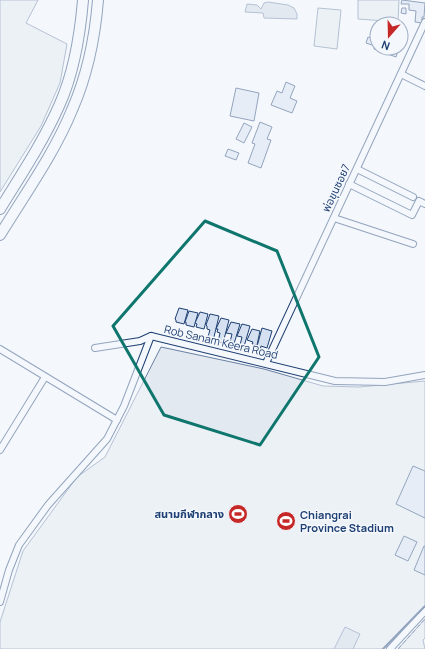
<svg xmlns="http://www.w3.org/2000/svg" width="425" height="649" font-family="Manrope,'Noto Sans Thai',sans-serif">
	<rect width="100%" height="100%" fill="#f4f7fb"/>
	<g fill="#e3e9f0" stroke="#687fa3">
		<path d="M0,0h38l-12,23 41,21 -7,39 -19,43 -41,66z"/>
		<path d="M358,0h41l-1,22 -40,-3z"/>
		<path d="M318,8l23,2 -4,39 -23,-3z"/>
		<path d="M161,347l103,22 59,17 36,1 66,-6v225l-42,43h-383v-27l23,-71 54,-74 28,-20z"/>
		<path d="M425,619v19l-2,2 2,9h-27z"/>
	</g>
	<g fill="#cfd7e4" stroke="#687fa3">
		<path d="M268,2l20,3 6,3 3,6v5l-33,-1 -1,-5 -18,-1 2,-8 10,1 4,4 3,-6z"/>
		<path d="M345,627l15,7 -7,15h-19z"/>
	</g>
	<g fill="#d5e0f0" stroke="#1d3f73">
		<path d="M402,0l23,3 -1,14h-2v6l-7,-1 1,-11 -7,-1v-6h-8z"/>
		<path d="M402,8h4v6l-5,-1z"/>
		<path d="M375,34l2,1v13h22l-3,9 -22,-8 1,-3 -9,-3 2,-6 5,2z"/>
		<path d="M286,82l9,4 -5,12 7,3 -5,12 -21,-8 6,-14 5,2z"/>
		<path d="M236,88l23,5 -5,28 -24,-5z"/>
		<path d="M260,122l12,5 -5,12 4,1 -10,28 -13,-5 7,-19 -3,-1z"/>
		<path d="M244,123l8,4 -8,16 -8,-4z"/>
		<path d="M228,149l11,4 -3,7 -11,-4z"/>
		<path d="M179,308l9,2 -4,14 -8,-2v-2l-1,-1z"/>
		<path d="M189,311l9,2 -4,14 -8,-2v-3h-1z"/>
		<path d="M200,312l8,2 -4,15 -8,-2 1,-3 -2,-1z"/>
		<path d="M210,314l9,2 -6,25 -6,-1 3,-10 -3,-1v-3l-1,-1z"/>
		<path d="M221,318l8,2 -6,23 -5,-1 2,-9 -3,-1 1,-3h-2z"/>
		<path d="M231,322l9,2 -7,23 -4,-1 3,-12 -6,-1z"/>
		<path d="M242,324l8,2 -7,24 -4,-1 3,-12 -5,-1z"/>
		<path d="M262,328l10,3 -5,17 -6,-2 -1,6 -4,-2z"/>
		<path d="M252,329l8,2 -3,14 -5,-1 1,-2 -6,-2z"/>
		<path d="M413,466l12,5v47l-29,-14z"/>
		<path d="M404,536l13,6 -9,19 -13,-6z"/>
		<path d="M424,546h1v29l-11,-5z"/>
	</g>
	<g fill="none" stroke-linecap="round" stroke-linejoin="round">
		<defs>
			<g id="minor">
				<path d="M401,74l24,12"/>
				<path d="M357,169l56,28"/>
				<path d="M349,184l63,31 7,-14 6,3"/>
				<path d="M334,218l79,26"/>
				<path d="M95,348l45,-7 11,-5"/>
				<path d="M0,349l117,71"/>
				<path d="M266,363l159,-341"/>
				<path d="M0,450l45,-73"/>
				<path d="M0,602l9,-32 10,-25 29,-40 59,-66 17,-33 27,-70 184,45 50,1 40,-7"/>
				<path d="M390,649l35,-38"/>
			</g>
			<g id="primary">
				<path d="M0,209c21,-34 43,-67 59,-103 15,-33 21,-70 24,-106"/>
				<path d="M0,235c25,-41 54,-81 72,-125 15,-34 23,-73 26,-110"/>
			</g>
		</defs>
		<use href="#minor" stroke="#1d3f73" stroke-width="8"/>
		<use href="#primary" stroke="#1d3f73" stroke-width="12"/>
		<use href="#minor" stroke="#f4f7fb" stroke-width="6"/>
		<use href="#primary" stroke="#f4f7fb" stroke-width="10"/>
		<path stroke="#1d3f73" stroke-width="1" stroke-dasharray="5 2" stroke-linecap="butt" d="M398,649l27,-30"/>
		<path stroke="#1d3f73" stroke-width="2" d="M383,649l42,-43"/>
	</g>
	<path d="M0 0H425V649H0ZM205,221l72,30 42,106 -59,88 -96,-30 -51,-89z" fill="#f4f7fb" fill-opacity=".55" fill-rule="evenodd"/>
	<path fill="none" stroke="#0f766e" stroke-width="3" stroke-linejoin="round" d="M205,221l72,30 42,106 -59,88 -96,-30 -51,-89z"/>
	<defs>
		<symbol id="stadium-disc" viewBox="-11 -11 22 22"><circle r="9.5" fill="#c62828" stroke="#f4f7fb"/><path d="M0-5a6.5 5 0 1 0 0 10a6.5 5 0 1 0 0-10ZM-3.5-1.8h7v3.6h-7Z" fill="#fff"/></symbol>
	</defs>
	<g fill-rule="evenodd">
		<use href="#stadium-disc" x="227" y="503" width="22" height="22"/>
		<use href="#stadium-disc" x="275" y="510" width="22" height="22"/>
	</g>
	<g text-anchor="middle" stroke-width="3" stroke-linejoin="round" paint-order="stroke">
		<g font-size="11" fill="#1d3f73" stroke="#f4f7fb">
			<text transform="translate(336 188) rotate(-65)" y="4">พ่อขุนซอย7</text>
			<text transform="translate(221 342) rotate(13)" y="4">Rob Sanam Keera Road</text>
		</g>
		<g font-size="11" font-weight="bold" fill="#1d3f73" stroke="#f4f7fb" text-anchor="end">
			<text x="224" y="518">สนามกีฬากลาง</text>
			<text x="300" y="519" text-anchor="start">Chiangrai<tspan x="300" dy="13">Province Stadium</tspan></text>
		</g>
	</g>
	<g transform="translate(389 36) rotate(200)"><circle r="19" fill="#f4f7fb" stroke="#9eadc5"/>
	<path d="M0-3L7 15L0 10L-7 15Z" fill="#c62828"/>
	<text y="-6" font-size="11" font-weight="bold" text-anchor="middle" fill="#1d3f73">N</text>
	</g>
</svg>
